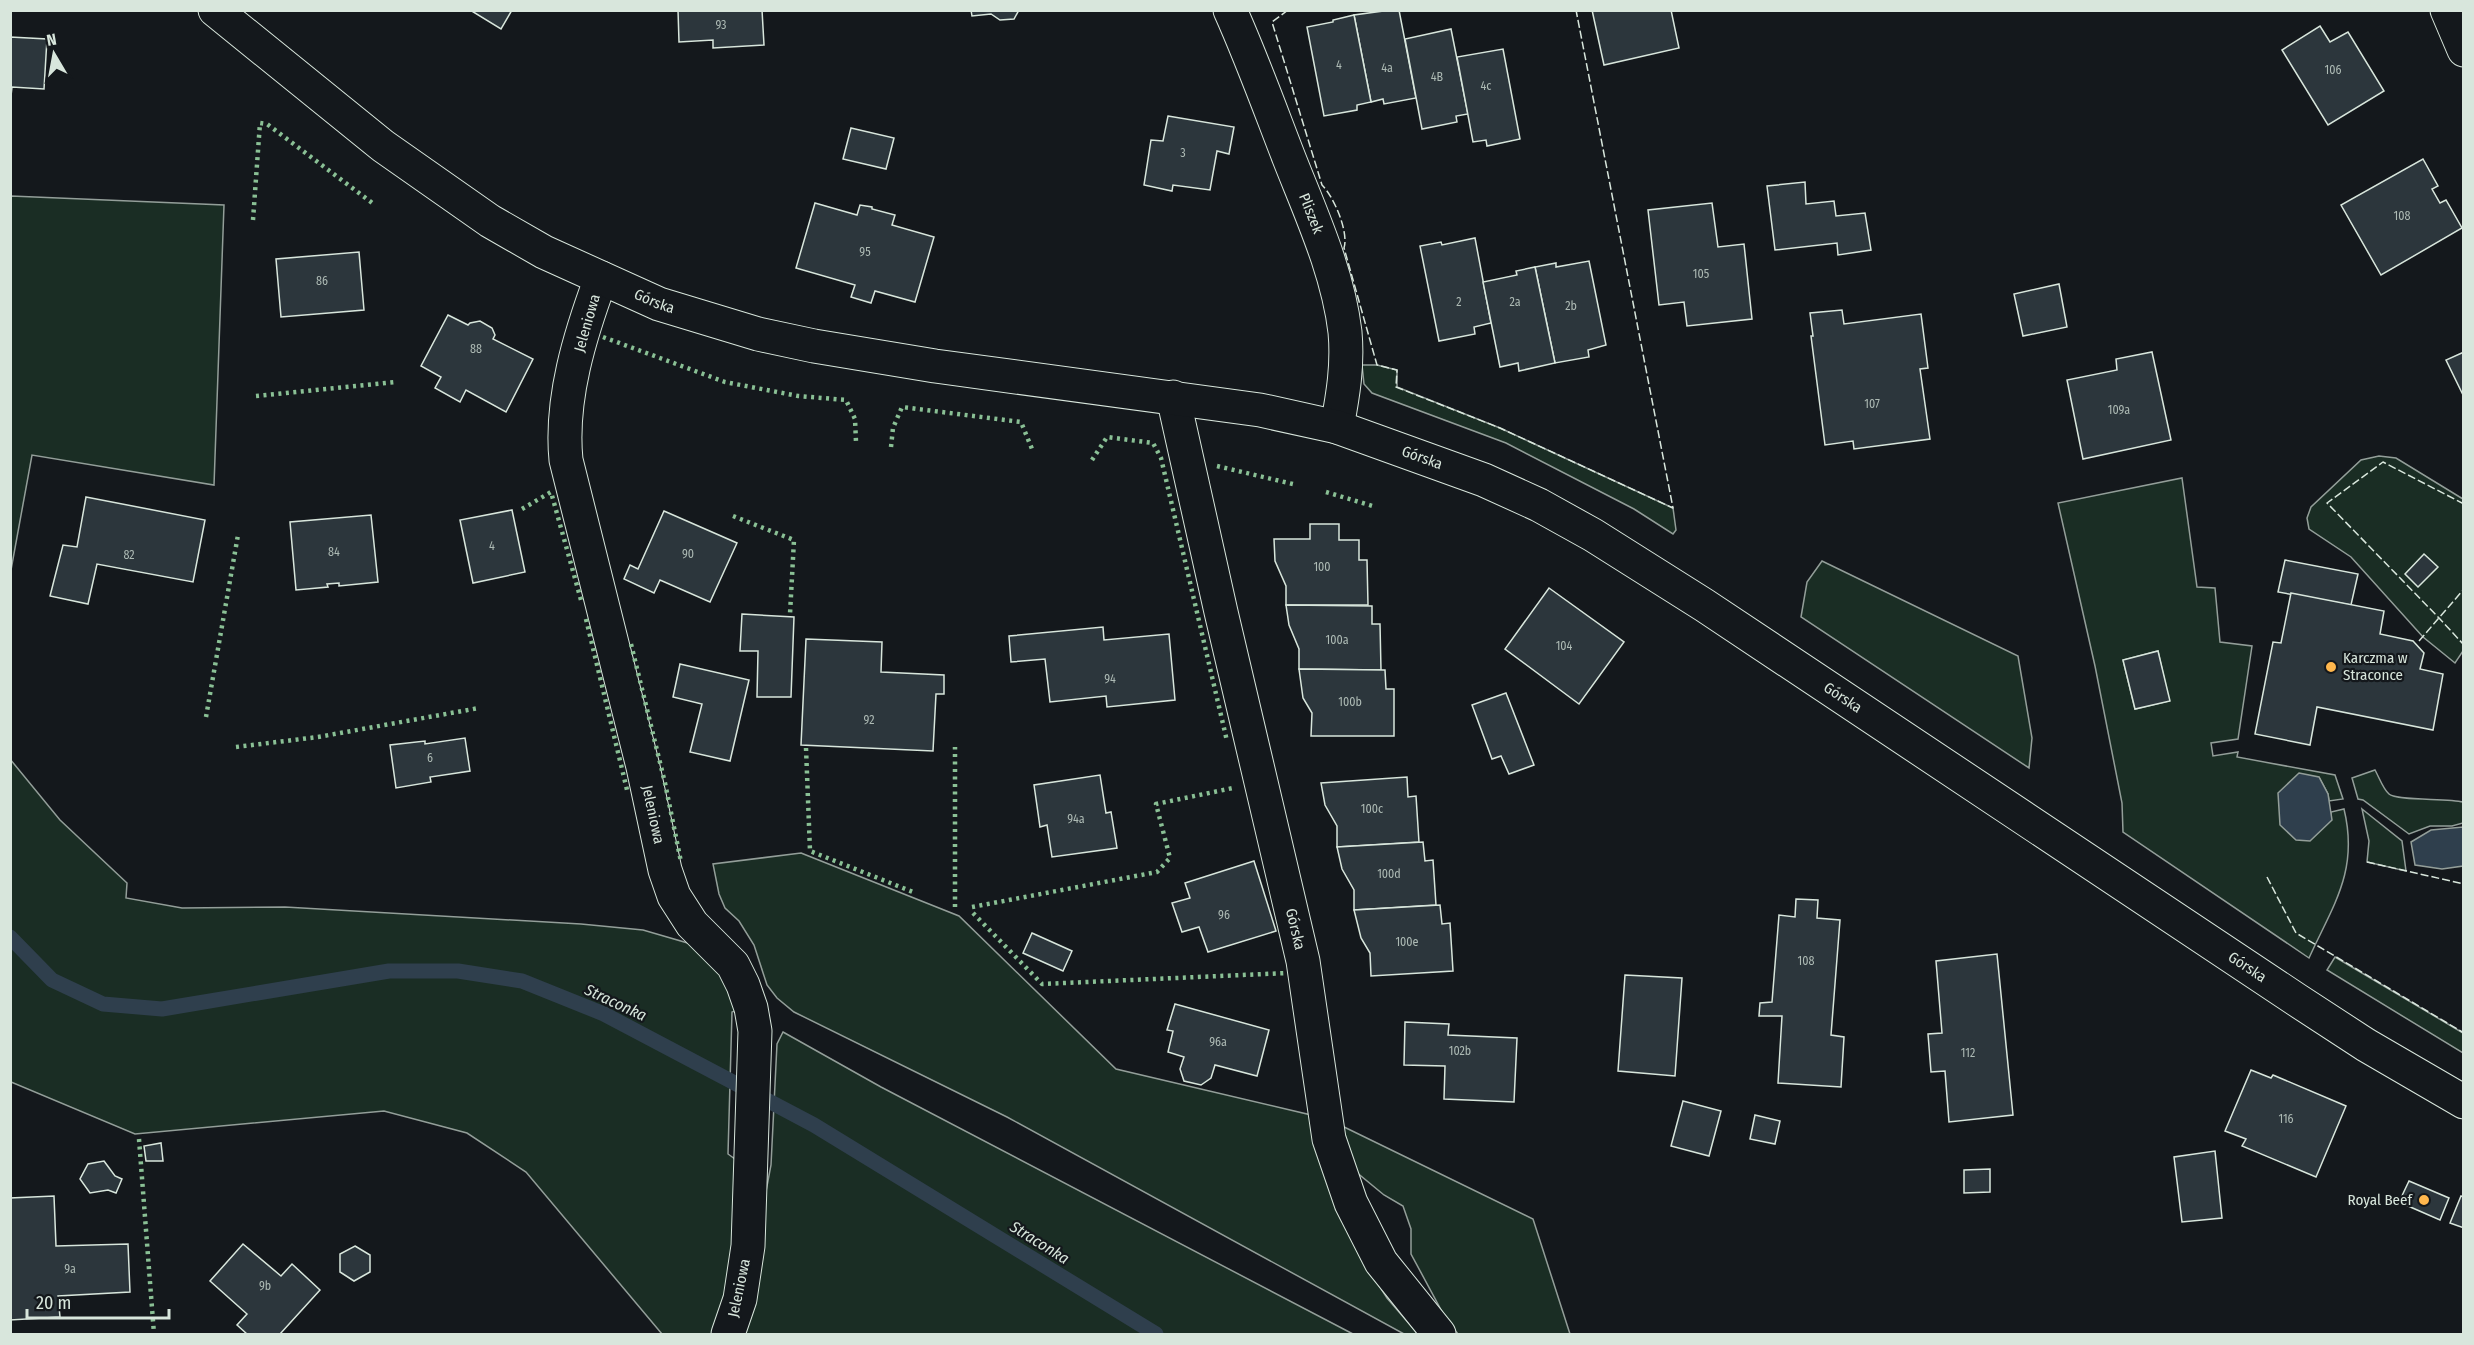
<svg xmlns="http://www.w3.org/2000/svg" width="2474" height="1345" font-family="'Fira Sans Condensed',sans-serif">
	<rect width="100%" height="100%" fill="#14181c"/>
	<g fill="#1a2d24" stroke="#939e99" stroke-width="1.5" fill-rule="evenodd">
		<path d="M11,196l213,9 -10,280 -182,-30 -21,115z"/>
		<path d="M1362,365h15l20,5v17l103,41 173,80 3,22 -3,4 -39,-25 -128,-66 -134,-50 -8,-9z"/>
		<path d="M2379,456l17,2 67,41v152l-8,12 -32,-26 -72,-80 -42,-28 -2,-11 4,-11 50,-47z"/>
		<path d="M2182,478l15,109 18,1 5,54 32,4 -14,93 -27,4 2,13 25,-4 -1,5 98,18 8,24 -14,2 -1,-7 -9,-17 12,43v-8l13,-3c15,62 -11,96 -35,149l-186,-126 -1,-29 -27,-137 -37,-163zM2158,651l11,50 -34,8 -12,-49z"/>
		<path d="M1822,561l196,95 14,82 -3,30 -228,-151 6,-35z"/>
		<path d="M10,759l50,61 67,63 -1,15 56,10 103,-1 296,17 62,6 48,14 34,34 16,31 -9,3 -4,142 11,8 -1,76 -23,96h-53l-136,-162 -59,-39 -83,-22 -249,23 -124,-52z"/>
		<path d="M2375,770c4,7 8,19 14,24 7,7 59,4 74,8v21l-11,3h-22l-21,8 -46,-34 -5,-1 -6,-21z"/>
		<path d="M2362,809l40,32 4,30 -39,-9 2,-21z"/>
		<path d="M801,853l158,63 157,153 195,46 55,150 21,33 31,36h-14l-397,-217 -213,-105 -17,-14 -10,-13 -13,-40 -15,-24 -14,-13 -6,-14 -6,-30z"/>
		<path d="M2335,957l128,76v20l-136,-83z"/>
		<path d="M783,1032l98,55 472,247h-614l32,-169 6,-121z"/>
		<path d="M1340,1125l193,94 37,115h-112l-12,-15 -35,-65v-25l-8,-23 -19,-11 -29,-24z"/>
	</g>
	<g fill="#2f3f4d" stroke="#939e99" stroke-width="1.5">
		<path d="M2299,773l20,4 9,17 4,26 -22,21 -14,-1 -16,-15 -2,-32z"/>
		<path d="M2463,827v39l-21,3 -27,-4 -4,-23 20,-12z"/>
	</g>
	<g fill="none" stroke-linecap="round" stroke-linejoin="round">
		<path stroke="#2f3f4d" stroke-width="15" d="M10,937l42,43 51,24 59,5 227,-38h69l64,10 82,33 210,111 342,209"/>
	</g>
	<g fill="#2c363c" stroke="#d8e6dc" stroke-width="1.5">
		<path d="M470,10h42l-11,19z"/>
		<path d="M678,10h84l2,35 -51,3v-8l-34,2z"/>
		<path d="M971,10h48l-5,9 -14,1 -9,-6 -19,2z"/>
		<path d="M1391,10h8l17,88 -32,6 -1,-5 -12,3 -17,-87z"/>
		<path d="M1592,10h79l8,38 -75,17z"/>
		<path d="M1354,15l17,87 -14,3v5l-33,6 -17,-89 26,-5v-2z"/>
		<path d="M2320,26l10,16 18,-10 36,59 -56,34 -46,-75z"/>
		<path d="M1451,29l17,85 -12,2 1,6 -35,7 -17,-90z"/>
		<path d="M10,37l37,2 -3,50 -32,-2 -2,18z"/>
		<path d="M1503,49l17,90 -33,7 -1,-6 -13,2 -16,-85z"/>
		<path d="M1168,116l66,11 -5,27 -12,-3 -7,39 -37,-5 -1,6 -28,-6 7,-45 12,1z"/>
		<path d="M851,128l43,10 -8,31 -43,-10z"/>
		<path d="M2423,159l15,27 -6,3 8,14 6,-3 16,28 -81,47 -40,-70z"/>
		<path d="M1805,182l1,22 28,-3 2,15 29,-3 6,37 -33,5 -1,-12 -62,7 -8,-64z"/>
		<path d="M815,203l42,12 3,-10 12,2v2l23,6 -3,10 42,12 -19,65 -40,-11 -4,12 -20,-6 4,-12 -59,-17z"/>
		<path d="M1712,203l6,44 26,-3 8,75 -65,7 -3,-24 -25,3 -11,-95z"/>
		<path d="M1475,238l16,85 -17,4 1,7 -36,7 -19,-95 21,-4 1,3z"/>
		<path d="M359,252l5,58 -83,7 -5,-58z"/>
		<path d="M1589,261l17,84 -18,5 1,7 -34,6 -20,-96 21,-4v4z"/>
		<path d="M1535,267l20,96 -36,8 -1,-8 -18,4 -17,-85 34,-7 -1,-4z"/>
		<path d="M2059,284l8,43 -44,9 -9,-42z"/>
		<path d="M1842,310l2,14 77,-10 7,54 -8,1 10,70 -76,10 -1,-8 -28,4 -14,-109h2l-3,-23z"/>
		<path d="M448,315l20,10 2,-2 10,-2 12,7 3,7 -2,4 40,20 -27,53 -40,-22 -6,12 -25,-14 6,-11 -20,-11z"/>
		<path d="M2152,352l19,88 -88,19 -16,-79 50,-10 -1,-11z"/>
		<path d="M2464,352v45l-18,-37z"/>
		<path d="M86,497l119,23 -12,62 -96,-18 -9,40 -38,-8 13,-51 14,2z"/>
		<path d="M512,510l13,62 -52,11 -13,-63z"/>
		<path d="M664,511l73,32 -27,59 -50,-22 -6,13 -30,-14 6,-14 8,4z"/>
		<path d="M371,515l7,67 -39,4v-3l-12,1 1,3 -32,3 -6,-68z"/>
		<path d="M1310,524h29v16h20v20h8l1,45h-82v-19l-11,-25 -1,-22h36z"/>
		<path d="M2424,554l14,13 -20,20 -13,-13z"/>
		<path d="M2285,560l73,14 -7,31 -73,-13z"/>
		<path d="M1549,588l75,54 -45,62 -74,-55z"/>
		<path d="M2291,593l93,18 -4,23 33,7 11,12 -4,16 23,5 -10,56 -116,-23 -7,38 -55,-11 18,-92 8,1z"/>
		<path d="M1286,605l86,1v18h8l1,46 -82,-1v-20l-10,-24z"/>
		<path d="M742,614l52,3 -3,80h-34l1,-46h-18z"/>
		<path d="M1103,627l1,13 65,-6 6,66 -68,7 -1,-11 -56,6 -5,-43 -34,3 -2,-26z"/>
		<path d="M806,639l76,3 -1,30 63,3v19h-8l-3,57 -132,-6z"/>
		<path d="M2158,651l12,50 -35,8 -12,-49z"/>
		<path d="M680,664l69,16 -19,81 -40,-9 12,-48 -29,-7z"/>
		<path d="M1299,669l86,1 1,19h8v47h-83l1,-23 -9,-15z"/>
		<path d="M1506,693l28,72 -25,9 -8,-18 -9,3 -20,-54z"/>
		<path d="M465,738l5,33 -40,6 1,5 -35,6 -6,-43 35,-4v3z"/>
		<path d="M1100,775l6,38 5,-1 6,36 -65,9 -5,-32 -7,2 -6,-42z"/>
		<path d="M1407,777l1,20 8,-1 3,46 -82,5v-21l-12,-21 -4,-22z"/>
		<path d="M1423,842l2,19 8,-1 3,45 -82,5v-20l-12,-21 -5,-22z"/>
		<path d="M1254,861l22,70 -68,21 -9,-25 -17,5 -10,-29 18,-5 -5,-15z"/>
		<path d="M1796,899l22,1 -1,18 23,2 -9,115 13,2 -3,50 -63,-4 4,-67h-23l1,-13 12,-1 7,-87 16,2z"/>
		<path d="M1440,905l2,19 8,-1 3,48 -82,5 -1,-23 -9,-15 -7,-28z"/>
		<path d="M1032,933l40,18 -9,20 -40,-18z"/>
		<path d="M1997,954l16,161 -64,7 -4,-51 -14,1 -3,-38 14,-1 -6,-72z"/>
		<path d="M1625,975l57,3 -7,98 -57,-5z"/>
		<path d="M1175,1004l94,26 -12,46 -42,-11 -4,13 -10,7 -17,-4 -4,-12 4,-12 -16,-5 5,-21 -6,-1z"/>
		<path d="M1405,1022l44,2 -1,11 69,3 -3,64 -70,-3 1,-33 -41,-1z"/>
		<path d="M2251,1070l20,8 2,-3 73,31 -30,71 -74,-31 4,-7 -21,-8z"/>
		<path d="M1683,1101l38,10 -12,45 -38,-10z"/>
		<path d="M1755,1115l25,6 -5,23 -25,-5z"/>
		<path d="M161,1143l2,18h-17l-2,-15z"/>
		<path d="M2215,1151l7,67 -40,4 -8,-65z"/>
		<path d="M104,1161l11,15 7,3 -6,14 -8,-3 -18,3 -10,-14 8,-15z"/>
		<path d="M1990,1169v23l-26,1v-23z"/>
		<path d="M2409,1181l40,17 -9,22 -41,-18z"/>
		<path d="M54,1196l2,50 72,-2 2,48 -72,4 2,21 -50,3v-122z"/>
		<path d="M2461,1196l3,1v31l-14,-5z"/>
		<path d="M243,1244l38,32 11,-12 28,26 -40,44h-33l-10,-9 10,-11 -37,-33z"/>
		<path d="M355,1246l15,9v17l-16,9 -14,-9v-18z"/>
	</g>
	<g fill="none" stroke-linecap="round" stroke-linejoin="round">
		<defs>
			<g id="street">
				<path id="s1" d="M1230,10c22,49 40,99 59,148 22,56 49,114 56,174 3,33 -2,63 -8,95"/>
				<path d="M2447,10l17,40"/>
				<path id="s2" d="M601,278c-21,57 -41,121 -35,182l77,307 22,103 9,26 18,28 41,41 10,20 8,23 4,23 -7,215 -8,53 -12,35"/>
				<path id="s3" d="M1173,397l48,215 82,349 26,178 22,64 30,59 58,72"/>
			</g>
			<g id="secondary">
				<path id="s4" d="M215,10l168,136 107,75 54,31 115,52 99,30 56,12 121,20 325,44 77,17 147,53 55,25 54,30 111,70 593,395 69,45 98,57"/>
			</g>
		</defs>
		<use href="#street" stroke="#d8e6dc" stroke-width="35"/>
		<use href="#secondary" stroke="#d8e6dc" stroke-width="35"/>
		<use href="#street" stroke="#14181c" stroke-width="33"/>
		<use href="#secondary" stroke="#14181c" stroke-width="33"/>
		<g stroke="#8ac095" stroke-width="4.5" stroke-dasharray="3 4.5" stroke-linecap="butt">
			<path d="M253,220l7,-97 7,1 108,81"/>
			<path d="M603,337l122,45 73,14 48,4 9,19 1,23"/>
			<path d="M256,396l139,-14"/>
			<path d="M891,447l2,-19 9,-21 119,15 11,27"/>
			<path d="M1092,460l15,-23 46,6 8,15 66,283"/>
			<path d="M1217,466l80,19"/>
			<path d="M1326,492l50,15"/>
			<path d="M522,509l29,-17 30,108"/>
			<path d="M733,516l61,24 -4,74"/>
			<path d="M586,619l42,175"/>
			<path d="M631,644l34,139 16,79"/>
			<path d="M206,717l32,-182"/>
			<path d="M236,747l82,-10 161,-29"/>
			<path d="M806,748l4,103 103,41"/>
			<path d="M955,907v-160"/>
			<path d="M972,907l185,-35 13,-14 -14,-54 77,-16"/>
			<path d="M973,913l69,71 245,-11"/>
			<path d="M139,1139l15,195"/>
		</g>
		<g stroke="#d8e6dc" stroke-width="1.5" stroke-dasharray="8 3" stroke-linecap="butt">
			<path d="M1288,10l-16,12 50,163c12,12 27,47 22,63l33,117 20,5 -1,17 104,41 173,80 -97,-498"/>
			<path d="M2464,504l-81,-42 -56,41 112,115 25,27"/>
			<path d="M2419,641l45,-52"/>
			<path d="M2367,862l97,22"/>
			<path d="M2267,877l29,56 168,100"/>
		</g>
	</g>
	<g fill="#ffb74d" stroke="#14181c" stroke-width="2">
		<circle cx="2331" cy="667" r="6"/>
		<circle cx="2424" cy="1200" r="6"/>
	</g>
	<g text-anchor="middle" stroke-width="4.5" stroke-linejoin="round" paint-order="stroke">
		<g font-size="12" fill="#adbab4">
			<text x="721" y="29">93</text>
			<text x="1339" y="69">4</text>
			<text x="1387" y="72">4a</text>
			<text x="2333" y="74">106</text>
			<text x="1437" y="81">4B</text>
			<text x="1486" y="90">4c</text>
			<text x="1183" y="157">3</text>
			<text x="2402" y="220">108</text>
			<text x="865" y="256">95</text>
			<text x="1701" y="278">105</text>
			<text x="322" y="285">86</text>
			<text x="1459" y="306">2</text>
			<text x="1515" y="306">2a</text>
			<text x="1571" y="310">2b</text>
			<text x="476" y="353">88</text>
			<text x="1872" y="408">107</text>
			<text x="2119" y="414">109a</text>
			<text x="492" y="550">4</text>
			<text x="334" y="556">84</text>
			<text x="688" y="558">90</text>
			<text x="129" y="559">82</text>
			<text x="1322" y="571">100</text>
			<text x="1337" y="644">100a</text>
			<text x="1564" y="650">104</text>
			<text x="1110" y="683">94</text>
			<text x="1350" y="706">100b</text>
			<text x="869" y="724">92</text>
			<text x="430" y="762">6</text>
			<text x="1372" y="813">100c</text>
			<text x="1076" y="823">94a</text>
			<text x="1389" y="878">100d</text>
			<text x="1224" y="919">96</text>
			<text x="1407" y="946">100e</text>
			<text x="1806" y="965">108</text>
			<text x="1218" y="1046">96a</text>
			<text x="1460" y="1055">102b</text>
			<text x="1968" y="1057">112</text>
			<text x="2286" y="1123">116</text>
			<text x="70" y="1273">9a</text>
			<text x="265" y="1290">9b</text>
		</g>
		<g font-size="15" fill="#d8e6dc" stroke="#14181c">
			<text dy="5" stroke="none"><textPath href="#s1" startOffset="219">Pliszek</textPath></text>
			<text dy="5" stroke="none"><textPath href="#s4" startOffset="530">Górska</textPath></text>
			<text transform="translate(587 323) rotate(-74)" y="5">Jeleniowa</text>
			<text dy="5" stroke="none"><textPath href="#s4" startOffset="1316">Górska</textPath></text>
			<text dy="5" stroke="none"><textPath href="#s4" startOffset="1802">Górska</textPath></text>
			<text dy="5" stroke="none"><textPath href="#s2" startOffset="552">Jeleniowa</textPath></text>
			<text dy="5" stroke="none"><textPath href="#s3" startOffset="546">Górska</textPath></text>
			<text dy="5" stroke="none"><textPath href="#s4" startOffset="2288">Górska</textPath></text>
			<text transform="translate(739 1288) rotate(-78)" y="5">Jeleniowa</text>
		</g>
		<g font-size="15" fill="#d8e6dc" stroke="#14181c" text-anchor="start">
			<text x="2343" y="663">Karczma w<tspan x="2343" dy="17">Straconce</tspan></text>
			<text x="2412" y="1205" text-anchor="end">Royal Beef</text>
		</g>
		<g font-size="16" font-style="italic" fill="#d8e6dc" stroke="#14181c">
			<text transform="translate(616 1002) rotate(25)" y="6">Straconka</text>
			<text transform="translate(1040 1242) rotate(32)" y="6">Straconka</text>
		</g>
	</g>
	<rect width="2474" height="1345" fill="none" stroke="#d8e6dc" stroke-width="24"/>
	<g transform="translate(54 54) rotate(350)" stroke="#14181c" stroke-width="4.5" paint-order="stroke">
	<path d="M0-4.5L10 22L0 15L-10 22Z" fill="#d8e6dc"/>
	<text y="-9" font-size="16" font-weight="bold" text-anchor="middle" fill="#d8e6dc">N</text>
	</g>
	<path d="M27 1309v9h142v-9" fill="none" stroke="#d8e6dc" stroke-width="3"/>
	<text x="36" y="1309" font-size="18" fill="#d8e6dc" stroke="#14181c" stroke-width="4.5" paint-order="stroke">20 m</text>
</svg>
